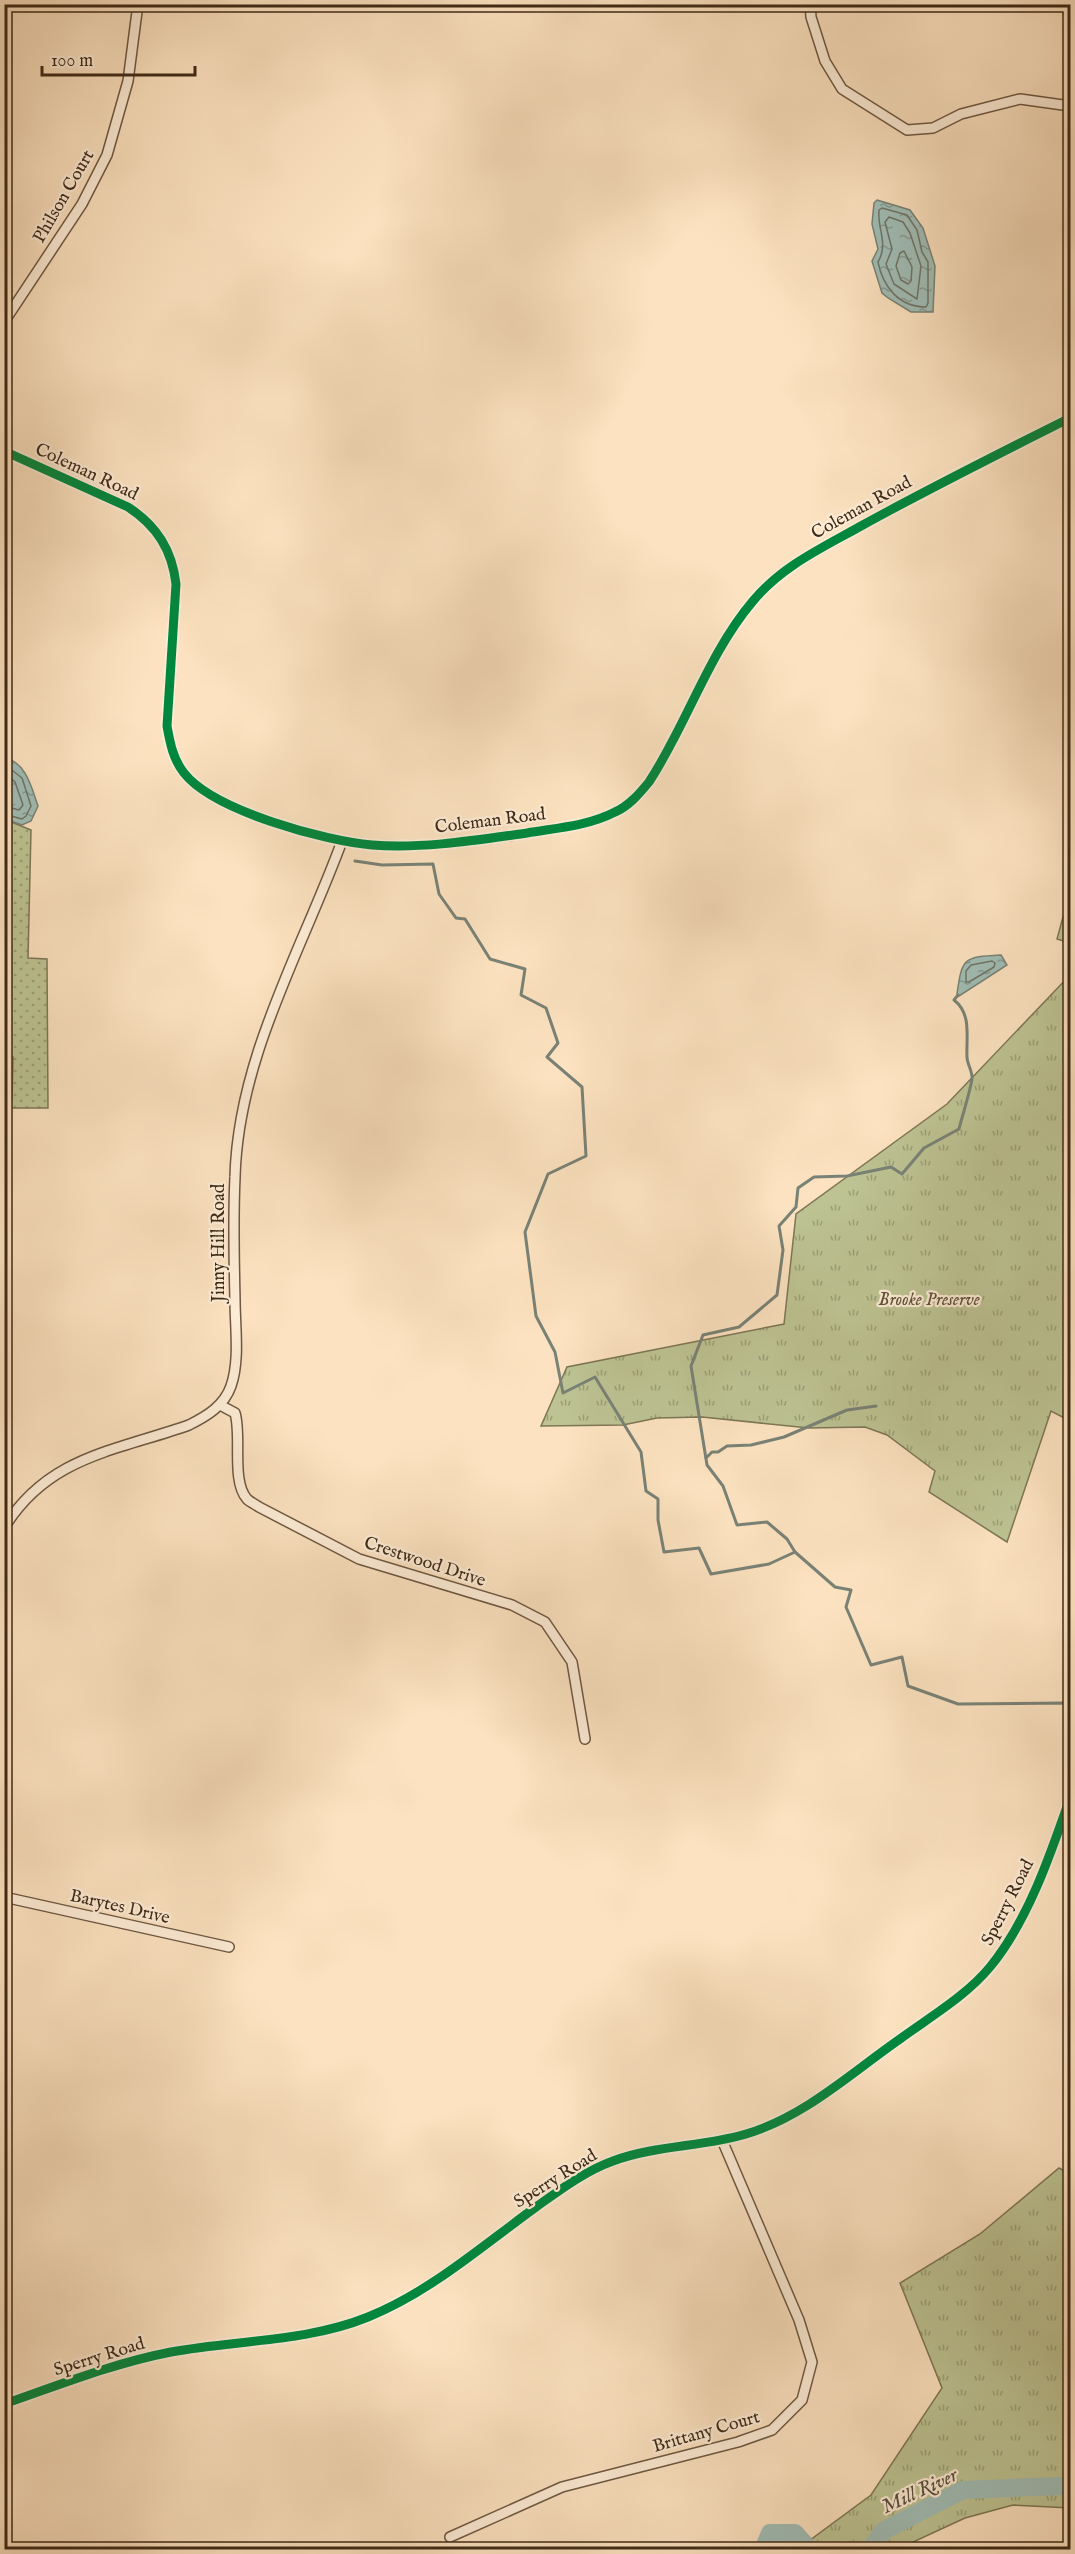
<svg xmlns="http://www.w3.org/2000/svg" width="1075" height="2554" font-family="'IM FELL English',serif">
	<defs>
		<pattern id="grass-dots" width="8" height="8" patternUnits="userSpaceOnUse" patternTransform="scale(1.5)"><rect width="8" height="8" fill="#bdc393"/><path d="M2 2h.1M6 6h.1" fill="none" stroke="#9b9f77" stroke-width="1.8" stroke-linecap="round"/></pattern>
		<pattern id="park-tufts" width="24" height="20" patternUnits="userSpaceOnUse" patternTransform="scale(1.5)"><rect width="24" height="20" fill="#bdc393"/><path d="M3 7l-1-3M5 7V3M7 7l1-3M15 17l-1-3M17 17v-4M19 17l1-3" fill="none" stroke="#9b9f77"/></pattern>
		<pattern id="water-ripples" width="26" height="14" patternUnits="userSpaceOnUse" patternTransform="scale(1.5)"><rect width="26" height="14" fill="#a0bdb6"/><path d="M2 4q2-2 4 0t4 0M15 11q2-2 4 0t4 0" fill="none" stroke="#849a93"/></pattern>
	</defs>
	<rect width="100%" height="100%" fill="#fce2c0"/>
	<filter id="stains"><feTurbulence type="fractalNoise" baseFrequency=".00333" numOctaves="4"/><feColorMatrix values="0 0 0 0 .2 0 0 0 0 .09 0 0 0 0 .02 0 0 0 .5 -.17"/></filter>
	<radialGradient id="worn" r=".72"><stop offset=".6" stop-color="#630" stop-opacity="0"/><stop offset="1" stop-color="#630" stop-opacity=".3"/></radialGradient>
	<path fill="url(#grass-dots)" stroke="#7e7655" stroke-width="1.5" d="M4,819l27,11 -3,128 19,1 1,149h-43v-8h7l1,-43 -8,3z"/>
	<g fill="url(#park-tufts)" stroke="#7e7655" stroke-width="1.5">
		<path d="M1070,891v52l-13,-4z"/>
		<path d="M1070,975v446l-19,-10 -44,131 -78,-50 6,-21 -48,-36 -22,-8 -56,1 -107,-11 -45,1 -34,7 -82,1 26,-59 217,-43 12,-110 151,-110z"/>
		<path d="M1059,2168l11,6v334l-57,-3 -48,13 -67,31h-100l73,-54 71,-107 -42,-105 80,-49z"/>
	</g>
	<g fill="url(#water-ripples)" stroke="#798276" stroke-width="1.5">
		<path d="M877,200l33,10 13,18 12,38 -2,46h-22l-23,-14 -6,-5 -10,-32 6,-12 -6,-25 2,-21z"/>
		<path d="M4,758c22,3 28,31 34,48l-7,15 -9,4 -17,-6z"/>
		<path d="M1001,955l6,10 -48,31 -2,-2c5,-37 7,-37 44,-39z"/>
	</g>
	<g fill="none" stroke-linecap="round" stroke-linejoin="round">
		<g stroke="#707466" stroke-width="1.5">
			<path d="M882,208l25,7 10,15 5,22 6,10v41l-2,4c-27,0 -43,-20 -48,-45 11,-19 -1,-32 1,-52z"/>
			<path d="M889,217l14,5 7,11 11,33 -4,33 -23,-15 -8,-20 6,-15 -7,-27z"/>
			<path d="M904,251l8,16 -1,14 -3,3 -7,-4 -5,-14 4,-13z"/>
			<path d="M4,764l18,14 9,28 -5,10 -4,3 -18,-5"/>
			<path d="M4,772l11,10 8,23 -4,5 -15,-4"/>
			<path d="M992,961l3,2 -1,4 -25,15h-3v-11l5,-6z"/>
		</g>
		<g stroke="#798276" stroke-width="3">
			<path d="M355,861l27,4 51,-1 6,30 17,24 9,1 25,40 35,10 -4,26 25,13 12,35 -11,14 35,30 4,69 -38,18 -23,58 11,84 19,36 8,41 32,-16 46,75 5,39 12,8v21l6,32 35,-4 12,26 58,-10 26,-12 40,35 16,3 -5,17 25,58 31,-8 6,29 50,18 109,-1 3,6"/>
			<path d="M706,1458l6,-6h6l9,-6 24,-1 33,-8 63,-27 29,-4"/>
			<path d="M795,1552l-8,-13 -20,-17 -30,3 -14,-39 -16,-21 -16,-99 12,-31 36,-8 38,-32 6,-45 -4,-24 17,-19 2,-19 16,-11 33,-1 44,-9 11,7 22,-26 35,-19c4,-16 10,-33 13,-50 1,-7 -5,-15 -5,-22 -1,-20 5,-43 -13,-57l4,-5"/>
		</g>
		<g stroke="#a0bdb6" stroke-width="18">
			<path d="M763,2550l7,-17h25l15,17"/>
			<path d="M866,2550l6,-3 11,-16 80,-41 99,-4 8,4"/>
		</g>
		<defs>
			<g id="minor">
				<path d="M810,4l1,13 14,44 17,28 65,41 26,-2 28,-14 59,-15 50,7"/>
				<path d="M4,322l78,-118 25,-49 21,-74 10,-77"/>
				<path d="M4,451l124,56c29,19 44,43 48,77l-9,142c3,17 6,33 17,47 30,38 141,68 188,72 51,4 105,-5 155,-12 29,-5 61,-7 88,-21 14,-6 25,-19 34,-30 38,-58 59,-128 104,-181 29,-35 69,-53 108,-75 69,-38 139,-73 209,-108"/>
				<path d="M220,1405l15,8c7,23 -4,68 12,86 3,3 8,5 12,8l100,52 153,46 33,17 27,40 13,77"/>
				<path d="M4,1528c44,-72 112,-77 185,-103 18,-9 35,-19 42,-39 9,-26 4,-59 4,-86 -1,-41 -2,-82 0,-123 3,-119 67,-227 107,-336"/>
				<path d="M4,1897l225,50"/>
				<path d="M4,2404c55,-19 110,-41 167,-52 65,-12 136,-10 197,-35 62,-25 114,-71 168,-110 24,-17 49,-36 77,-46 43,-16 90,-14 133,-27 58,-17 105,-61 154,-95 30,-22 66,-43 90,-72 38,-46 61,-114 80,-169"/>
				<path d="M450,2537l112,-50 176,-45 34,-12 30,-30 10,-38 -13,-42 -77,-180"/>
			</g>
		</defs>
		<use href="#minor" stroke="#6e5841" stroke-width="12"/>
		<use href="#minor" stroke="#fdecd6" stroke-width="9"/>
		<defs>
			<g id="cycleway">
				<path d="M4,451l124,56c29,19 44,43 48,77l-9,142c3,17 6,33 17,47 30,38 141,68 188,72 51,4 105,-5 155,-12 29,-5 61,-7 88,-21 14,-6 25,-19 34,-30 38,-58 59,-128 104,-181 29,-35 69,-53 108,-75 69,-38 139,-73 209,-108"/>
				<path d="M4,2404c55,-19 110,-41 167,-52 65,-12 136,-10 197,-35 62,-25 114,-71 168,-110 24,-17 49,-36 77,-46 43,-16 90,-14 133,-27 58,-17 105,-61 154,-95 30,-22 66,-43 90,-72 38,-46 61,-114 80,-169"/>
			</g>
		</defs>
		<use href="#cycleway" stroke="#fdecd6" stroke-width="13"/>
		<use href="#cycleway" stroke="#00873e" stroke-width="9"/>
	</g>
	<g text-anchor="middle" stroke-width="4.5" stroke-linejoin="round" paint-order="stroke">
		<g font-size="18" fill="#3f2a17" stroke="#fdecd6">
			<text transform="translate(63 196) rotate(-60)" y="6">Philson Court</text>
			<text transform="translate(87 471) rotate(25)" y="6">Coleman Road</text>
			<text transform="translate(861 507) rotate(-29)" y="6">Coleman Road</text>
			<text transform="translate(490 820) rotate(-7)" y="6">Coleman Road</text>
			<text transform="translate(218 1243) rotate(-90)" y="6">Jinny Hill Road</text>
			<text transform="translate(425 1561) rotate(18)" y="6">Crestwood Drive</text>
			<text transform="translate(1007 1902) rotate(-63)" y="6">Sperry Road</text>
			<text transform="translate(120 1906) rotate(13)" y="6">Barytes Drive</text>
			<text transform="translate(555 2178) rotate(-32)" y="6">Sperry Road</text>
			<text transform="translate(99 2356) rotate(-17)" y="6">Sperry Road</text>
			<text transform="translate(706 2431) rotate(-16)" y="6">Brittany Court</text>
		</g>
		<g font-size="18" font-style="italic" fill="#5e5036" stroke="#fdecd6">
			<text x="929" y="1305">Brooke Preserve</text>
		</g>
		<g font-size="20" font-style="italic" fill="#574f3f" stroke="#fdecd6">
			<text transform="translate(919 2490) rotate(-25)" y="7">Mill River</text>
		</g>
	</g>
	<rect width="1075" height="2554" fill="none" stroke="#fce2c0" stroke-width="24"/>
	<rect x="6" y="6" width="1063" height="2542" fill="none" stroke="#3f2a17" stroke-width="3"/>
	<rect x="12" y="12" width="1051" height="2530" fill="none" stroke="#3f2a17" stroke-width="1.5"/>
	<path d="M42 66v9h153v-9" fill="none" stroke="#3f2a17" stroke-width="3"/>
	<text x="51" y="66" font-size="18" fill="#3f2a17" stroke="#fdecd6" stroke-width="4.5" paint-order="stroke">100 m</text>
	<rect width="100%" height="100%" filter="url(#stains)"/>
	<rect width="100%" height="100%" fill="url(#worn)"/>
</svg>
